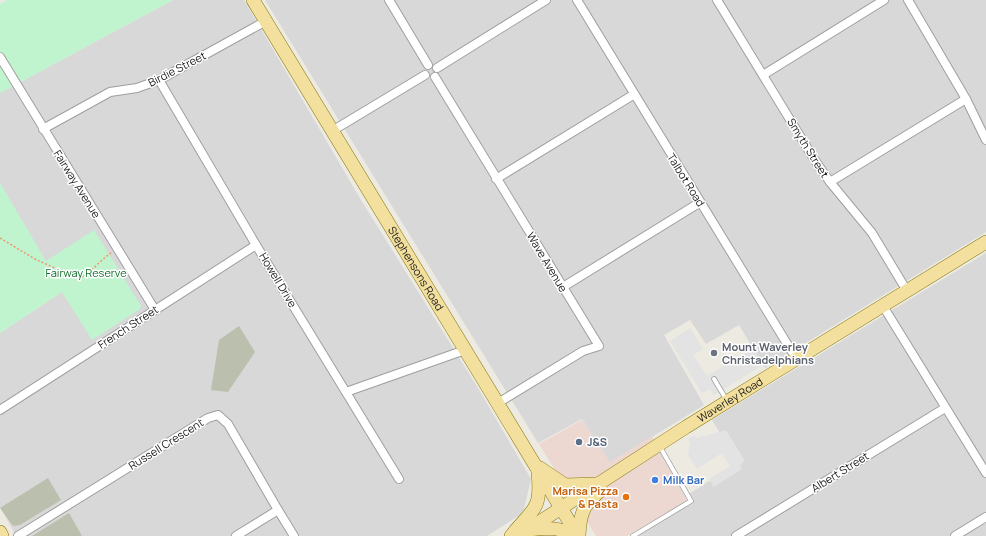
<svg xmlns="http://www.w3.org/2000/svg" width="986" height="536" font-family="Manrope,sans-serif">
	<rect width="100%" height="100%" fill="#eceae1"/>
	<g fill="#d9d8d8">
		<path d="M173,0h71l117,200 117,188 53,91 -8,34 -36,23h-471l-16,-29v-174l62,-41 -62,-109v-90z"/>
		<path d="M265,0h721v232l-221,136 -26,-43 -33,19 -16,-24 -26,15 40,70 -94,58 -28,-44 -44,24z"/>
		<path d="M986,253v283h-348l55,-34 -4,-8 49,-31 -26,-43z"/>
	</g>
	<path fill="#ecd7d1" d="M582,420l28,42 42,-26 35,65 -60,35h-31l-57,-92z"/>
	<g fill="#bbbfad">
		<path d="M239,326l16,26 -27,40 -17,-2 8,-50z"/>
		<path d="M48,478l13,22 -41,25 -7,1 -13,-18z"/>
		<path d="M69,513l13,23h-50z"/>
	</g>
	<g fill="#c0f4cf">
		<path d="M7,0h166l-173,93v-89z"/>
		<path d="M0,183l46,78 48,-31 47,76 -1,3 -48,31 -30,-48 -62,41z"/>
	</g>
	<g fill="#e3e3e3">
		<path d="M690,328l13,21 -10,6 14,21 46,-28 10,17 -49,30 -4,-6 -8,4 -32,-52z"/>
		<path d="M726,430l19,31 -5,3 2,5 -28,18 -5,-8 21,-13 -8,-13 -25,16 -9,-14 2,-11 -2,-5 6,-4 3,3z"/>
	</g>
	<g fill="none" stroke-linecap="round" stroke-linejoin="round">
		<defs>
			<g id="lane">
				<path d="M714,379l12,20"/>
				<path d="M633,536l58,-35 -31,-54"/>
			</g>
			<g id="street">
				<path d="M389,0l39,65"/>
				<path d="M577,0l220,360"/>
				<path d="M717,0l97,159 16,23 42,51 35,58"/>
				<path d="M908,0l58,99 20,41"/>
				<path d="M0,57l155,253"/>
				<path d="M437,68l109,-68"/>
				<path d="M763,75l121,-75"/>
				<path d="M435,77l164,269 -16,5 -85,52"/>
				<path d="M159,80l97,165 143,234"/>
				<path d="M43,129l67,-37 27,-4 22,-8 107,-59"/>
				<path d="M332,131l93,-56"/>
				<path d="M496,179l137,-84"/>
				<path d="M830,182l136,-83"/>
				<path d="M563,287l136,-84"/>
				<path d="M883,306l103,167"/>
				<path d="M346,392l119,-42"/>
				<path d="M0,410l256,-165"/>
				<path d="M278,510l16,26"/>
				<path d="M18,536l190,-118 10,-3 10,9 50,86 -42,26"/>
				<path d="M736,536l209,-128"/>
				<path d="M955,536l31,-19"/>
			</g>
			<g id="primary">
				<path id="s1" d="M253,0l325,536"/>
				<path d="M540,468l25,17 33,-1"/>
				<path d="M529,530c19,-3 32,-2 49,6"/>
				<path d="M0,532l2,4"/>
				<path d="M511,536c22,-28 31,-25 27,-64"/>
				<path id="s2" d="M518,536l168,-109 300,-185"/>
				<path d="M579,536c1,-23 4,-31 22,-46"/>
			</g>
		</defs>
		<use href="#lane" stroke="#9f9f9f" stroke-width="5.5"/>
		<use href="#street" stroke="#9f9f9f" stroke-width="10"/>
		<use href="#primary" stroke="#85760c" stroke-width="14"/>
		<path stroke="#ed9770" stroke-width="1.5" stroke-dasharray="2 2" stroke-linecap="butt" d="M0,238l35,21 35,16 10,3c12,-6 20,-18 31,-25"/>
		<use href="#lane" stroke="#fff" stroke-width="4"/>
		<use href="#street" stroke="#fff" stroke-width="8"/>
		<use href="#primary" stroke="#f3e09e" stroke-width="13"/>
	</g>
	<circle fill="#6b7280" stroke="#fff" stroke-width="1.5" cx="714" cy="353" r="4"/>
	<circle fill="#5c6f8a" stroke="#fff" stroke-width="1.5" cx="579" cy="442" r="4"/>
	<circle fill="#3f7fe0" stroke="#fff" stroke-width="1.5" cx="655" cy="480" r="4"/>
	<circle fill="#e8710a" stroke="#fff" stroke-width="1.5" cx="626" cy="497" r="4"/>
	<g text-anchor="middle" stroke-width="3" stroke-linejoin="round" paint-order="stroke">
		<g font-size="11" fill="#1b1b1b" stroke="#fff">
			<text transform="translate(177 69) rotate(-27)" y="4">Birdie Street</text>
			<text transform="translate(808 148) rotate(58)" y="4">Smyth Street</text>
			<text transform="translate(686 180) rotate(58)" y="4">Talbot Road</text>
			<text transform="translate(77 184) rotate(58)" y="4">Fairway Avenue</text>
			<text transform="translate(547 262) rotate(59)" y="4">Wave Avenue</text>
			<text dy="4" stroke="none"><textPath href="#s1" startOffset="314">Stephensons Road</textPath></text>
			<text transform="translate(278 280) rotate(59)" y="4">Howell Drive</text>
			<text transform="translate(128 327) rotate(-33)" y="4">French Street</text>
			<text dy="4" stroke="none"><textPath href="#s2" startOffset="252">Waverley Road</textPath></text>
			<text transform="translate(166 444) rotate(-32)" y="4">Russell Crescent</text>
			<text transform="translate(840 472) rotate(-32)" y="4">Albert Street</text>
		</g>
		<g font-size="11" fill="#146e2e" stroke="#fff">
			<text x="86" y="277">Fairway Reserve</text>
		</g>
		<g font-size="11" font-weight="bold" fill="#5b616d" stroke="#fff" text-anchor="start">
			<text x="722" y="351">Mount Waverley<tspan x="722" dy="13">Christadelphians</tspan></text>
		</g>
		<g font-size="11" font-weight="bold" fill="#4e5e75" stroke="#fff" text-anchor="start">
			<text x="587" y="446">J&amp;S</text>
		</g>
		<g font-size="11" font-weight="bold" fill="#366cbe" stroke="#fff" text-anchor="start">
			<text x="663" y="484">Milk Bar</text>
		</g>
		<g font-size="11" font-weight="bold" fill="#c56008" stroke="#fff" text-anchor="end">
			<text x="618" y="495">Marisa Pizza<tspan x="618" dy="13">&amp; Pasta</tspan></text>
		</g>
	</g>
</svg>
